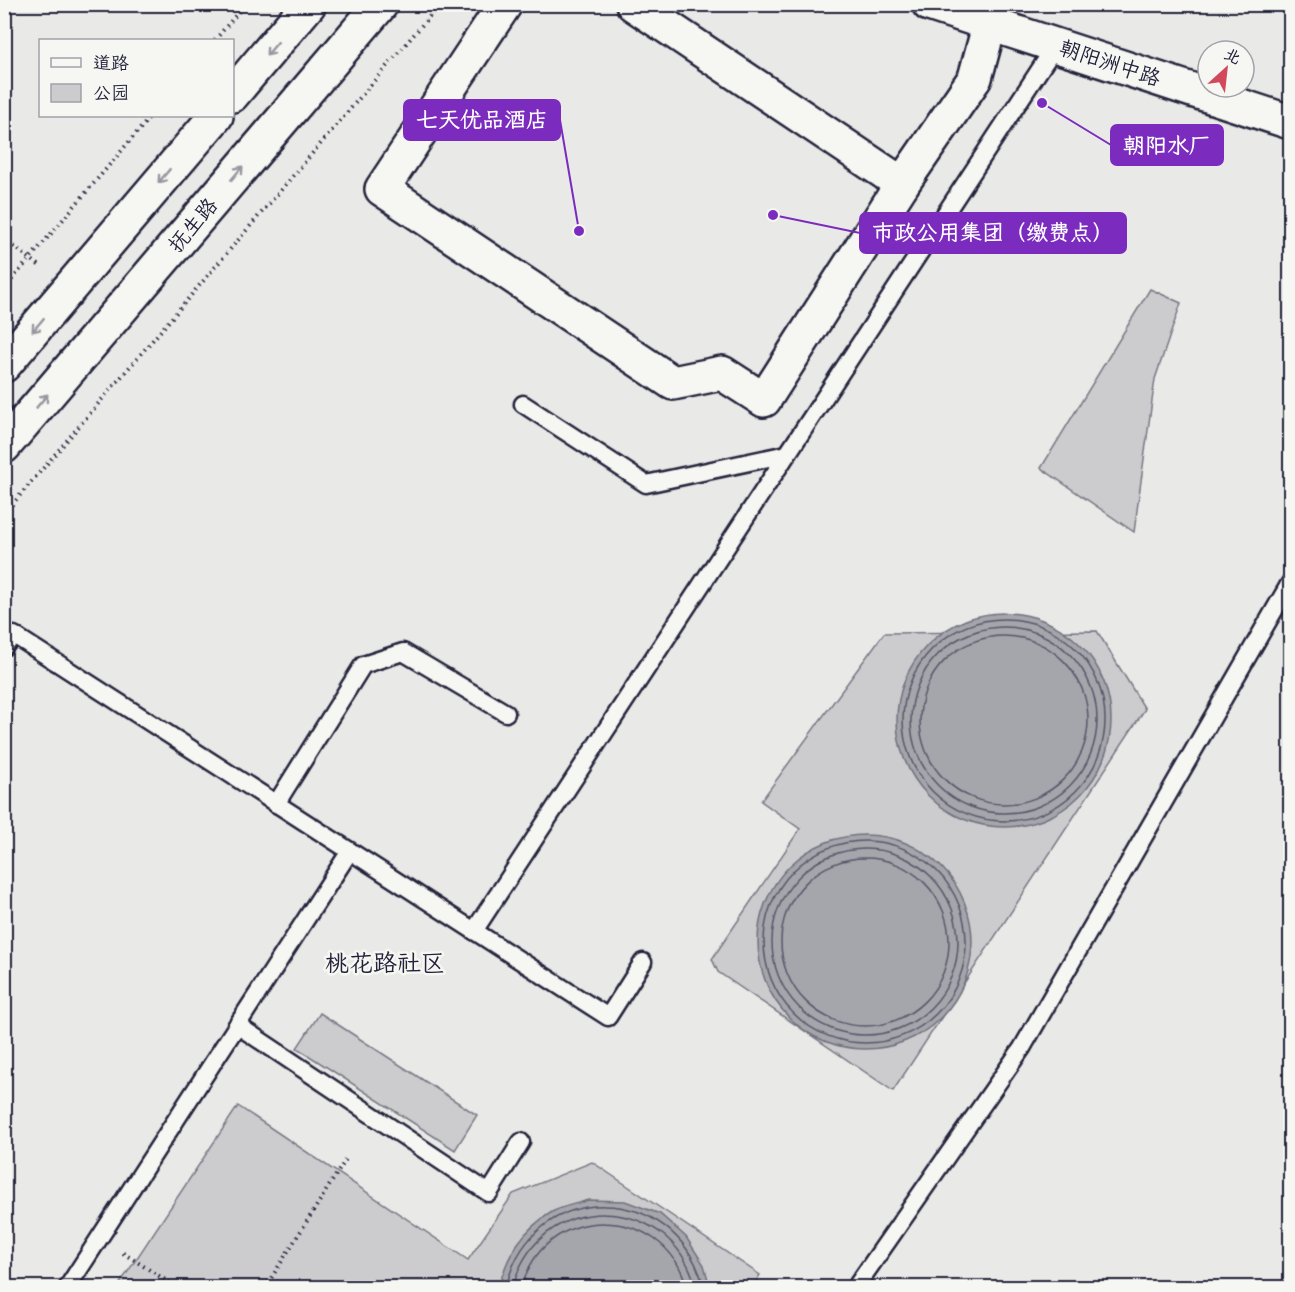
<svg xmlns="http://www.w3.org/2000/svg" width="1295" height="1292" font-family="Delius,'LXGW WenKai TC',sans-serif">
	<rect width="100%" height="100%" fill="#e9e9e7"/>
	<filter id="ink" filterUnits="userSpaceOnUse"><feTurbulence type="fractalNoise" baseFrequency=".0167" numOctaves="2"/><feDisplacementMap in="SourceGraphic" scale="12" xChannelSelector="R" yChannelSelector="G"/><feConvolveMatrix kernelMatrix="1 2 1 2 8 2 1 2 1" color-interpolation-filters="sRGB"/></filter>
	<g filter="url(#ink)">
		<g fill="#ccccce" stroke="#777784" stroke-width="1.5">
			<path d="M1150,289l31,14 -26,76 -21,153 -93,-64z"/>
			<path d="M1097,631l48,78 -252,382 -175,-119 -6,-13 88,-130 -39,-28 123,-168z"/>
			<path d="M320,1013l157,102 -22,35 -158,-102z"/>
			<path d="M238,1106l230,154 45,-66 79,-32 168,113 -8,13h-635z"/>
		</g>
		<g fill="#a5a5ac" stroke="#71717f" stroke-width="1.5">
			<circle cx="1004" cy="720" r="107"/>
			<circle cx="865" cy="942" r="107"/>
			<path d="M588,1200l37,1 35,13 26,23 18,28 6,22h-211c8,-32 23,-57 53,-75 10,-6 25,-8 36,-12z"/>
		</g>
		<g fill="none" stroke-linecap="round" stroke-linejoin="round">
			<g stroke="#565668" stroke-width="1.5">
				<circle cx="1004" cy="720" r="101"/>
				<circle cx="1004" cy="720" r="93"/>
				<circle cx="1004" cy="720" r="84"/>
				<circle cx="865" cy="942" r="101"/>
				<circle cx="865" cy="942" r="93"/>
				<circle cx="865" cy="942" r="84"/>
				<path d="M506,1288c24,-110 171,-109 198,0"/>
				<path d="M513,1288c23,-99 159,-98 183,0"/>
				<path d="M522,1288c20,-87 144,-86 165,0"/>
			</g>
			<defs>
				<g id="lane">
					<path d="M523,404l123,80 141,-30"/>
					<path d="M4,647l10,-12 594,382 35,-55"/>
					<path d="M276,804l87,-139 40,-13 103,61"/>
					<path d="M474,931l582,-886"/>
					<path d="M237,1025l252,168 32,-51"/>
					<path d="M67,1288l283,-437"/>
					<path d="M855,1288l167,-240 268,-465"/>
				</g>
				<g id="street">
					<path d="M505,4l-123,185 291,194 49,-10 42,27 138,-216 73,-106 15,-55"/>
					<path d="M633,4l269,180"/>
				</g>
				<g id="secondary">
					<path d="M929,4l361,118"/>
					<path d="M232,95l77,-91"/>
					<path d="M4,365l212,-249"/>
					<path d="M4,446l377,-442"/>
				</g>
			</defs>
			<use href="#lane" stroke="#22223b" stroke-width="21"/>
			<use href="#street" stroke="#22223b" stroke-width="38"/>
			<use href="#secondary" stroke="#22223b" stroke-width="38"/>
			<g stroke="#22223b" stroke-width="4" stroke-dasharray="1.5 4.5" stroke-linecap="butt">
				<path d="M215,40l30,-36"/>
				<path d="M4,239l36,27"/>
				<path d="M4,289l147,-173"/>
				<path d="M4,514l436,-510"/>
				<path d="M123,1253l55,35"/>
				<path d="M265,1288l83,-132"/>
			</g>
			<use href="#lane" stroke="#f6f6f2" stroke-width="16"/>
			<use href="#street" stroke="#f6f6f2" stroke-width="33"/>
			<use href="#secondary" stroke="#f6f6f2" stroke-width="33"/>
		</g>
		<defs><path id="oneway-shaft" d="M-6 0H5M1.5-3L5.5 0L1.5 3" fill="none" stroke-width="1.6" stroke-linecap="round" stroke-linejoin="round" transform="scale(1.5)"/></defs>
		<g stroke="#9797a0">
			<use href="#oneway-shaft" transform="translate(272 49) rotate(130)"/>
			<use href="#oneway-shaft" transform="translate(237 173) rotate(-50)"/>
			<use href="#oneway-shaft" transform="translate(164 176) rotate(130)"/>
			<use href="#oneway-shaft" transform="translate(38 325) rotate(130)"/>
			<use href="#oneway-shaft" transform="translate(42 401) rotate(-50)"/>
		</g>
	</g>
	<g text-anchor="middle" stroke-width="5" stroke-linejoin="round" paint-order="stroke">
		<g font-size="21" fill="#22223b" stroke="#f6f6f2">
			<text transform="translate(1110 63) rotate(18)" y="7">朝阳洲中路</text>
			<text transform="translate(193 225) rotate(-50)" y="7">抚生路</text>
		</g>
		<g font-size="24" fill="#22223b" stroke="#f6f6f2">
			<text x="385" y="971">桃花路社区</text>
		</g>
	</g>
	<path fill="none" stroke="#7b2cbf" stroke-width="2" d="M579 231L560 120M1042 103L1111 145M773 215L860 233"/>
	<g fill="#7b2cbf" stroke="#f6f6f2" stroke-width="2">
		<circle cx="579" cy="231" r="6"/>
		<circle cx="1042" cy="103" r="6"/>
		<circle cx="773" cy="215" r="6"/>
	</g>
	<g fill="#7b2cbf" stroke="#7b2cbf" stroke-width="2">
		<rect x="404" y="100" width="156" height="40" rx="6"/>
		<rect x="1111" y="125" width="112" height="40" rx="6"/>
		<rect x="860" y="213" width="266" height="40" rx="6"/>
	</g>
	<g font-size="22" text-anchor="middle" font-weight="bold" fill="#fff">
		<text x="482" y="127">七天优品酒店</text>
		<text x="1167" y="153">朝阳水厂</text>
		<text x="993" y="240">市政公用集团（缴费点）</text>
	</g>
	<rect width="1295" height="1292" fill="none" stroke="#f6f6f2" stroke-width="24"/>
	<rect x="12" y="12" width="1271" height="1268" fill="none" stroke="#22223b" stroke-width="2" filter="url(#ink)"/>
	<rect x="39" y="39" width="195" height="78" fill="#f6f6f2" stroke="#a1a1a9" stroke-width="1.5"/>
	<rect x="51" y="58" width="30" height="9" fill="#f6f6f2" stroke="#a1a1a9" stroke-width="1.5"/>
	<text x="93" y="69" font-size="18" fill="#22223b">道路</text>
	<rect x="51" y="84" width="30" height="18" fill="#ccccce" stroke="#a1a1a9" stroke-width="1.5"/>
	<text x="93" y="99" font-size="18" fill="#22223b">公园</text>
	<g transform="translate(1226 69) rotate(27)"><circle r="28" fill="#f6f6f2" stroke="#a1a1a9" stroke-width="1.5"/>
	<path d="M0-4.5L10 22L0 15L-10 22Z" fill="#d1495b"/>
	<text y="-9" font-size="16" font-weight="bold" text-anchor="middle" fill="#22223b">北</text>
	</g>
</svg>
